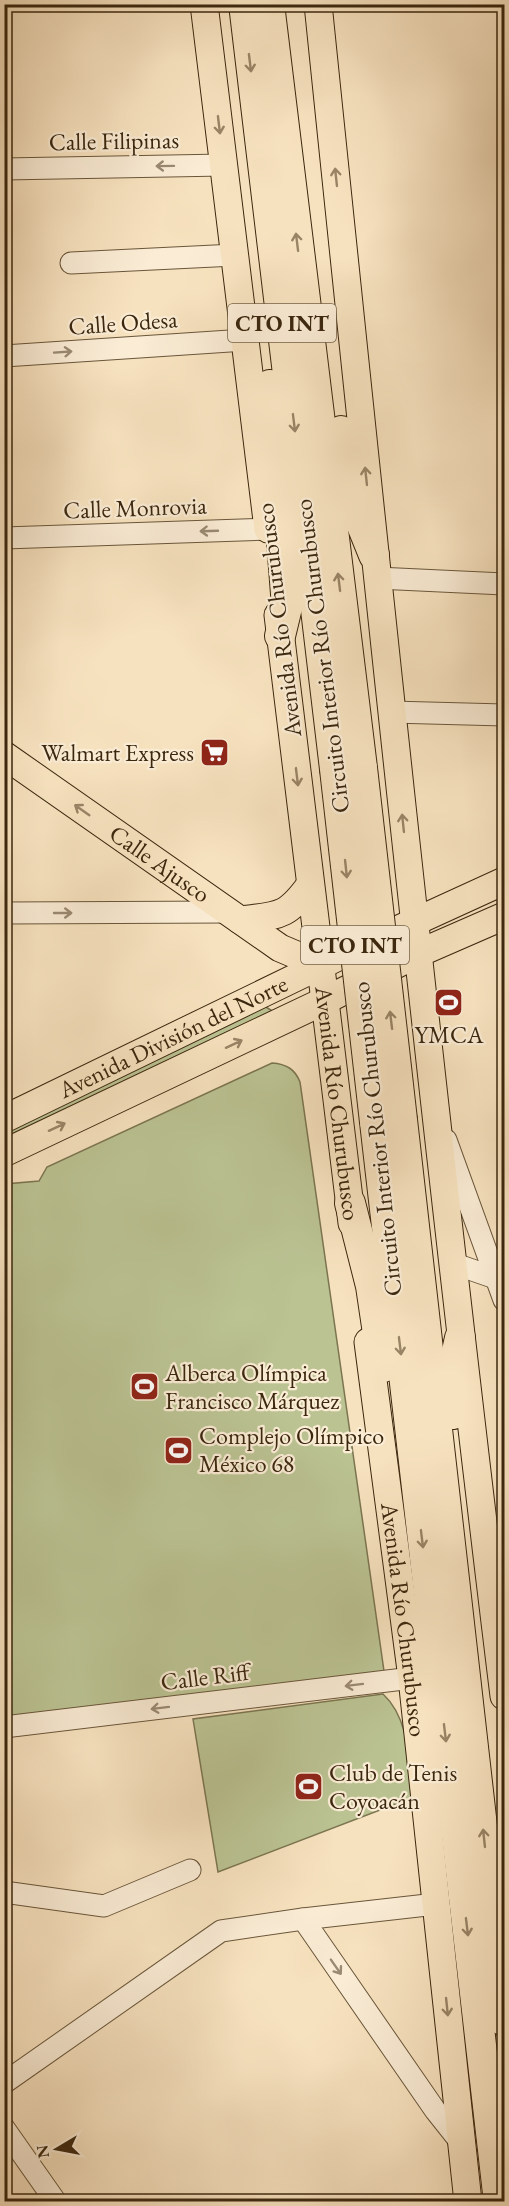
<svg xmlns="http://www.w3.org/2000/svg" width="509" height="2206" font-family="'EB Garamond',serif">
	<rect width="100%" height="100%" fill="#f7e2bf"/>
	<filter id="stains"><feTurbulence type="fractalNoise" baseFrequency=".00333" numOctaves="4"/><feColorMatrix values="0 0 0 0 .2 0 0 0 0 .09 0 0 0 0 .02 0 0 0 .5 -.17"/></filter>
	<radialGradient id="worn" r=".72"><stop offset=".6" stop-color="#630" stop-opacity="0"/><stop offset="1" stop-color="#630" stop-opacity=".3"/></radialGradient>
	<g fill="#bbc393" stroke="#7b7550" stroke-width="1.5">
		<path d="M261,1004l13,8 -269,130v-13z"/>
		<path d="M272,1063c14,1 23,6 28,19l85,596 -380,41 -1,-498h4l-3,-37 34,-3 8,-14z"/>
		<path d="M383,1694c27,25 26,69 31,103l-196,75 -25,-153z"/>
	</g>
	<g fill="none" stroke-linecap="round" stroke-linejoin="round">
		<defs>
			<g id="minor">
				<path d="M4,169l220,-4"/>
				<path d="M71,263l164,-8"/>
				<path d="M4,356l241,-16"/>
				<path d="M4,538l264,-9"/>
				<path d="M377,578l127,6"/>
				<path d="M391,712l113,3"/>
				<path d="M4,913l224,-1"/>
				<path d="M446,1140l58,160"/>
				<path d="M452,1263l52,18"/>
				<path d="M4,1727l408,-49"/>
				<path d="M4,1892l100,14 86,-36"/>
				<path d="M303,1919l132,191 27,34"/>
				<path d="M4,2083l217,-152 82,-12 133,-15"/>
				<path d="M4,2128l52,74"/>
			</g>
			<g id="major">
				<path d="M204,4l64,525"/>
				<path d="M318,4c58,565 117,1129 186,1692"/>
				<path id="s1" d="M278,615l74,608"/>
				<path id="s2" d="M4,755l276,193 40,17"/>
				<path d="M240,920c39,-5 46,-2 70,-35"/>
				<path id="s3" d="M4,1119l336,-163 164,-75"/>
				<path d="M4,1153l320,-152 93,-47 87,-38"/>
				<path id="s4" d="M368,1342l44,336 56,524"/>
			</g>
			<g id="highway">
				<path d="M244,4l91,765"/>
				<path d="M269,4l93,764"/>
				<path d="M270,385l17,222 -7,29"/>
				<path d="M341,431l10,67 23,57"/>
				<path d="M402,1120l102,901"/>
				<path d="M375,1122l124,1080"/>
				<path d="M350,1203l21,83 12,81"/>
				<path d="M453,1414l-3,-31 10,-45"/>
			</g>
		</defs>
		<use href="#minor" stroke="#6a563a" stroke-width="23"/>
		<use href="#major" stroke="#3b270e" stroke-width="29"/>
		<use href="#highway" stroke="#3b270e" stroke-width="32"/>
		<use href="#minor" stroke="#faecd5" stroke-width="21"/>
		<use href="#major" stroke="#f7e2bf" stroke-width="27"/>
		<use href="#highway" stroke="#f7e2bf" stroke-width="30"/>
		<defs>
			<g id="highway-bridge">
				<path d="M362,768l40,352"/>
				<path d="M335,769l40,353"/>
			</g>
		</defs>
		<use href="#highway-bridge" stroke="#3b270e" stroke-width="32" stroke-linecap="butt"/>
		<use href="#highway-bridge" stroke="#f7e2bf" stroke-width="30"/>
	</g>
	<defs><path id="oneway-shaft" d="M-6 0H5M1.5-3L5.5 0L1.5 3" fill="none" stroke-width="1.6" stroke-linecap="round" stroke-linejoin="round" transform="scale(1.5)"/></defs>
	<g stroke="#998466">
		<use href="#oneway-shaft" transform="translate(250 63) rotate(83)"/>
		<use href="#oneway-shaft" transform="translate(219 125) rotate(83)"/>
		<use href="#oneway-shaft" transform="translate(336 177) rotate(-96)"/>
		<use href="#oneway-shaft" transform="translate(297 242) rotate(-97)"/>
		<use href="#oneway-shaft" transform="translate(294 423) rotate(83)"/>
		<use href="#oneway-shaft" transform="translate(366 476) rotate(-96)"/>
		<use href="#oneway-shaft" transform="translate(339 582) rotate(-97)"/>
		<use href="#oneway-shaft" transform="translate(297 777) rotate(83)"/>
		<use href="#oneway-shaft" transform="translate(82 810) rotate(-145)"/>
		<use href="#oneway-shaft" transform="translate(403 823) rotate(-96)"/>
		<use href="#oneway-shaft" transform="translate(346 869) rotate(84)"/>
		<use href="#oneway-shaft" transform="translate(391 1020) rotate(-97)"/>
		<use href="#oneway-shaft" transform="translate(234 1044) rotate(-25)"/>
		<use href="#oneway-shaft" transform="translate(57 1127) rotate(-25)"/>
		<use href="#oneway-shaft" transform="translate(400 1346) rotate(83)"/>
		<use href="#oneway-shaft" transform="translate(422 1539) rotate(83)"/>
		<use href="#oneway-shaft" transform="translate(445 1733) rotate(83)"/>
		<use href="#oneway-shaft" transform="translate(484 1838) rotate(-96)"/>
		<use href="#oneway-shaft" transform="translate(467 1927) rotate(83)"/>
		<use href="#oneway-shaft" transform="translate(447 2007) rotate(84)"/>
	</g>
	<g stroke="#9a8a72">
		<use href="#oneway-shaft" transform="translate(165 166) rotate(179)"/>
		<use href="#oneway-shaft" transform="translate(63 352) rotate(-4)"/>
		<use href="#oneway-shaft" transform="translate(209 531) rotate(178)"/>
		<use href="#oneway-shaft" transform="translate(63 913)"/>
		<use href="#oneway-shaft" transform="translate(354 1685) rotate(173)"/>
		<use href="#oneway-shaft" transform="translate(160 1708) rotate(173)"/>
		<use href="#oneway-shaft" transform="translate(336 1967) rotate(55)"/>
	</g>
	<defs>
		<symbol id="supermarket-square" viewBox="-11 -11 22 22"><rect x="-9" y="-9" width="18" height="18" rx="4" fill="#8f2418" stroke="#faecd5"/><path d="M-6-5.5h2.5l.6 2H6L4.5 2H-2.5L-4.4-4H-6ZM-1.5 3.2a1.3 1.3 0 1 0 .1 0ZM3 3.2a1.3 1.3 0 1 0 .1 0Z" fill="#fff"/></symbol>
		<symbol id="stadium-square" viewBox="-11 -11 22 22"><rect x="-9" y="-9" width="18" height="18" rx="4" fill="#8f2418" stroke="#faecd5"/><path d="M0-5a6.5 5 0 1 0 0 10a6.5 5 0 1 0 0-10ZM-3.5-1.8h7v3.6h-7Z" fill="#fff"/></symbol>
	</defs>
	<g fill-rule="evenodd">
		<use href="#supermarket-square" x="198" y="736" width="33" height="33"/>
		<use href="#stadium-square" x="432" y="986" width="33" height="33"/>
		<use href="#stadium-square" x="128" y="1370" width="33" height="33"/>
		<use href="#stadium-square" x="162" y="1434" width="33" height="33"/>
		<use href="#stadium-square" x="292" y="1770" width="33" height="33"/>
	</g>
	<g text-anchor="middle" stroke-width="4.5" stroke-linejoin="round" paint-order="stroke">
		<g fill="#faecd5" stroke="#74624a" stroke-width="1.5">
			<rect x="228" y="304" width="108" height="38" rx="4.5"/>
			<rect x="301" y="926" width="108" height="38" rx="4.5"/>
		</g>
		<g font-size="22" font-weight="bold" fill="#3b270e">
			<text x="282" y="331">CTO INT</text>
			<text x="355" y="953">CTO INT</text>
		</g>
		<g font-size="24" fill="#3b270e" stroke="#faecd5">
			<text transform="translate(114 141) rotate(-1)" y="8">Calle Filipinas</text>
			<text transform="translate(123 323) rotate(-4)" y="8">Calle Odesa</text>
			<text transform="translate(135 508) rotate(-2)" y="8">Calle Monrovia</text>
			<text transform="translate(279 620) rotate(-97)" y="8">Avenida Río Churubusco</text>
			<text transform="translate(322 656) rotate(-97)" y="8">Circuito Interior Río Churubusco</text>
			<text dy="8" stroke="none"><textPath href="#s2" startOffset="190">Calle Ajusco</textPath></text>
			<text dy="8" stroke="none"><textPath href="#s3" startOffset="188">Avenida División del Norte</textPath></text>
			<text dy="8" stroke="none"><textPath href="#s1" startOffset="492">Avenida Río Churubusco</textPath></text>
			<text transform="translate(377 1139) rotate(-96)" y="8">Circuito Interior Río Churubusco</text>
			<text dy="8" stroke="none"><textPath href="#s4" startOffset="280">Avenida Río Churubusco</textPath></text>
			<text transform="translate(205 1677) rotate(-7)" y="8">Calle Riff</text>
		</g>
		<g font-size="24" fill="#3b270e" stroke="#faecd5" text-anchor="start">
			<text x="194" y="761" text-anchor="end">Walmart Express</text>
			<text x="449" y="1043" text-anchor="middle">YMCA</text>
			<text x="165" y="1381">Alberca Olímpica<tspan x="165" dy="28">Francisco Márquez</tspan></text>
			<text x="199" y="1444">Complejo Olímpico<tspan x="199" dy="28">México 68</tspan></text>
			<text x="329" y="1781">Club de Tenis<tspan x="329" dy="28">Coyoacán</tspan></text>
		</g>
	</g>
	<rect width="509" height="2206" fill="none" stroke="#f7e2bf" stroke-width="24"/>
	<rect x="6" y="6" width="497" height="2194" fill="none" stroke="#3b270e" stroke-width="3"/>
	<rect x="12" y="12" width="485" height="2182" fill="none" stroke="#3b270e" stroke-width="1.5"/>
	<g transform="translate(57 2149) rotate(260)" stroke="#faecd5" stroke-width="4.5" paint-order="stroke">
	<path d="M0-4.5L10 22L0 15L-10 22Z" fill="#3b270e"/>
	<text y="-9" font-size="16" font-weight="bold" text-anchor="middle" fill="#3b270e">N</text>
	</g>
	<rect width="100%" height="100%" filter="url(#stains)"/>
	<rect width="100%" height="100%" fill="url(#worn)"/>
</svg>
